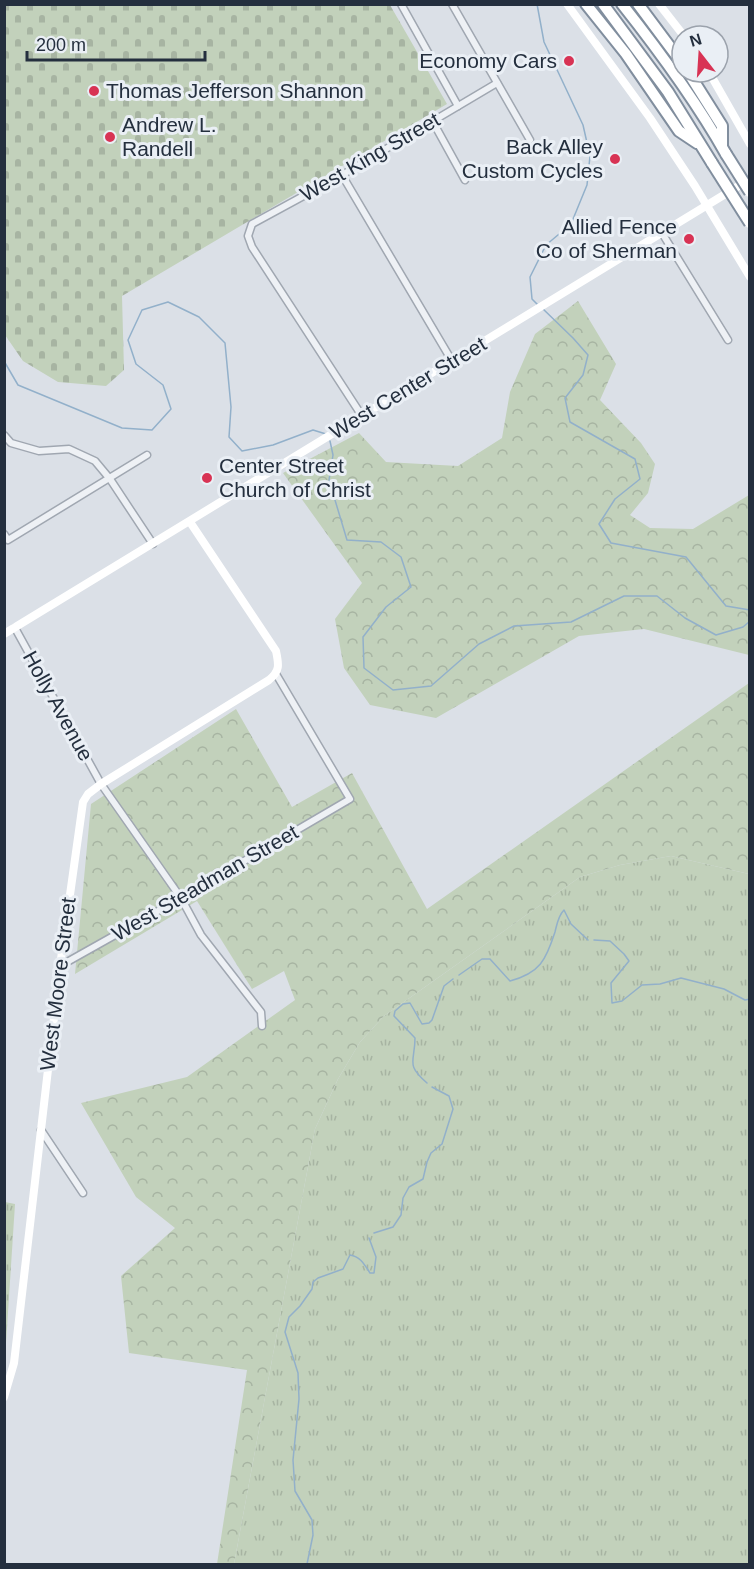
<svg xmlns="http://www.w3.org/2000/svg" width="754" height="1569" font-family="Arial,sans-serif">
	<defs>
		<pattern id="grass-tufts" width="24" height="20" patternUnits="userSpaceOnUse" patternTransform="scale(1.5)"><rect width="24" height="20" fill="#c2d1bb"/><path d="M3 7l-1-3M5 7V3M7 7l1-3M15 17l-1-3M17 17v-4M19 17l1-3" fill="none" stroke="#a7b4a2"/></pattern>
		<pattern id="forest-crowns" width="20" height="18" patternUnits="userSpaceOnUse" patternTransform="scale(1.5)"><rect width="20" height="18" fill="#c2d1bb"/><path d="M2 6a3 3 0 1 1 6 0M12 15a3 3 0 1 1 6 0" fill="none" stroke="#a7b4a2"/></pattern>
		<pattern id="cemetery-stones" width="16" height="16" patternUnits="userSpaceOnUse" patternTransform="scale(1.5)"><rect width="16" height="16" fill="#c2d1bb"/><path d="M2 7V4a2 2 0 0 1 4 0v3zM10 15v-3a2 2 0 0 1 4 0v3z" fill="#a7b4a2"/></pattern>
	</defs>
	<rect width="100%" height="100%" fill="#dbe0e7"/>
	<g fill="url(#grass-tufts)">
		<path d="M671,856l78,18v690h-515l81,-435 23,-50 22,-37 24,-26 196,-139 40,-12z"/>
		<path d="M5,1202l10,2 -10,155 -1,-157z"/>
	</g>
	<g fill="url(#forest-crowns)">
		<path d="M578,301l38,63 -16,36 41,43 14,21 -7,29 -18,22 20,13 43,1 56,-34v160l-105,-26 -65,7 -143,82 -66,-13 -26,-37 -9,-49 27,-36 -79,-110 76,-40 27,29 72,4 44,-28 8,-46 25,-58z"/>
		<path d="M749,683v191l-78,-18 -51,9 -40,12 -196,139 -24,26 -22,37 -23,50 -81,435h-17l30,-194 -118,-17 -8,-77 54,-48 -39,-31 -55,-94 106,-26 108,-77 -11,-29 -32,18 -55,-88 -122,73 16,-170 145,-95 56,98 60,-34 75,136z"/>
	</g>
	<path fill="url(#cemetery-stones)" d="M4,5h386l57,99 -325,192 2,74 -18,16 -48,-4 -35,-21 -18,-26z"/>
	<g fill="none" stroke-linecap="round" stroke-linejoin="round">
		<g stroke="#92b0ca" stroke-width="1.5">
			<path d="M537,4l7,38 39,83 7,31 -3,29 -16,39 -25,21 -16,32 2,22 6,6"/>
			<path d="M542,308l31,30 15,17 -5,20 -18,23 5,24 65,37 5,20 -25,20 -16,25 12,19 75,14 40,49 24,4"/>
			<path d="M4,361l14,24 104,43 30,2 19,-21 -8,-24 -27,-21 -8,-24 14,-30 26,-8 31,15 26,26 6,64 -2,30 13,14 31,-6 40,-15 13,4"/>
			<path d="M330,441l3,14 -4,25 18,60 34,2 20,15 10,30 -25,20 -23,30 1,31 29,22 38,-4 48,-42 35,-18 57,-4 53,-26h33l28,22 31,17 27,-8 7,-6"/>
			<path d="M594,940l16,1 14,13 5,7 -18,22 1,20 10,-2 20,-16 18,-1 21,-6 43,11 21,11 5,-1"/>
			<path d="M459,975l23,-16h8l20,22c30,-8 36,-21 45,-49 2,-8 3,-16 9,-22l7,14 17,16"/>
			<path d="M427,1083c-22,-19 -12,-21 -12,-45l-21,-22 1,-5 8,-7 7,-1 12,21 7,-1 3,-3 12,-34 9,-7"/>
			<path d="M374,1233l19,-6 8,-12 2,-17 6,-11 14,-8 4,-17 4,-9 11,-9 11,-35 -4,-13 -17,-9"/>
			<path d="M307,1564l6,-29 -1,-15 -17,-29 -2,-31 6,-61 -1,-26 -13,-41 4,-15 11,-11 12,-17 1,-7 5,-4 25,-9 7,-14c11,2 14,9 20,18h4l2,-16 -7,-19"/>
		</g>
		<defs>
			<g id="street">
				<path d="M401,4l57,102"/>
				<path d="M452,4l78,136"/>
				<path d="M433,122l32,58"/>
				<path d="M342,175l110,186"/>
				<path d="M662,233l66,107"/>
				<path d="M362,416l-110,-169 -4,-11 4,-12 90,-49 155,-92"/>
				<path d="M4,435l7,8 28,8 30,-2 26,12 15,18 43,65"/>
				<path d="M4,534l4,6 139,-85"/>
				<path d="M15,628l86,156 80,114 20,37 60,77 1,14"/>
				<path d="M60,966l121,-68 169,-99 -74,-125"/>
				<path d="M41,1130l42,63"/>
			</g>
			<g id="highway">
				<path d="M586,4l40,50 53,77 18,12"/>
				<path d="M603,4l65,88 44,71"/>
				<path d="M622,4c38,48 74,97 104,150"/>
				<path d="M638,4l44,59"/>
				<path d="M688,72l34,54v20"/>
			</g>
		</defs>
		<use href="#street" stroke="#a0a7b1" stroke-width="9"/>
		<use href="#highway" stroke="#818e9e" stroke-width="14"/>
		<use href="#street" stroke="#eef1f5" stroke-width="6"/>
		<g stroke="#fff" stroke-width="8">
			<path d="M567,4l83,114 45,68 55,91"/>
			<path d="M659,4l25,32"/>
			<path d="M709,72l41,72"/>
			<path d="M4,634l746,-455"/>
			<path d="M4,1397l10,-34 46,-397 23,-164 5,-8 13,-10 168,-104c11,-9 10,-15 7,-29l-86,-129"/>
		</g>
		<use href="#highway" stroke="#fff" stroke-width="10"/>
		<defs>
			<g id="highway-bridge">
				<path d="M726,154l24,38"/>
				<path d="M712,163l38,60"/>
			</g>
		</defs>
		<use href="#highway-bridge" stroke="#818e9e" stroke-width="14" stroke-linecap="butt"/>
		<use href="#highway-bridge" stroke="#fff" stroke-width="10"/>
	</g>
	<g fill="#d83354" stroke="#eaeff5" stroke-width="2">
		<circle cx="569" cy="61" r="6"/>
		<circle cx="94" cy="91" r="6"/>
		<circle cx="110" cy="137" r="6"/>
		<circle cx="615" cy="159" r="6"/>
		<circle cx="689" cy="239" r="6"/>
		<circle cx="207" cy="478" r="6"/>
	</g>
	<g text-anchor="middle" stroke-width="6" stroke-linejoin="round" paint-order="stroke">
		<g font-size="21" fill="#242f3e" stroke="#eaeff5" text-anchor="end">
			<text x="557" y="68">Economy Cars</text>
			<text x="106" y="98" text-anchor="start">Thomas Jefferson Shannon</text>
			<text x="122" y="132" text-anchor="start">Andrew L.<tspan x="122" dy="24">Randell</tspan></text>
			<text x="603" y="154">Back Alley<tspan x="603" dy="24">Custom Cycles</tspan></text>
			<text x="677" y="234">Allied Fence<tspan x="677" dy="24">Co of Sherman</tspan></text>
			<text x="219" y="473" text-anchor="start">Center Street<tspan x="219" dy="24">Church of Christ</tspan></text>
		</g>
		<g font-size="21" fill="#242f3e" stroke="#eaeff5">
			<text transform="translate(370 157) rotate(-30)" y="7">West King Street</text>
			<text transform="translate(408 388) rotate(-31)" y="7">West Center Street</text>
			<text transform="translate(58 706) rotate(61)" y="7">Holly Avenue</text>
			<text transform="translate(205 883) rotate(-30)" y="7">West Steadman Street</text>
			<text transform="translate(58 984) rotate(-83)" y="7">West Moore Street</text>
		</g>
	</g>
	<rect width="754" height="1569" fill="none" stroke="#242f3e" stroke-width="12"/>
	<g transform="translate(700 54) rotate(343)"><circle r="28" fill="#eaeff5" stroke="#9ba2ac" stroke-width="1.5"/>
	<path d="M0-4.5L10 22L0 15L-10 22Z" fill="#d83354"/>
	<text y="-9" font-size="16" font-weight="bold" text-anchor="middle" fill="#242f3e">N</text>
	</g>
	<path d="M27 51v9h178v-9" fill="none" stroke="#242f3e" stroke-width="3"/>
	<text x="36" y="51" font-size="18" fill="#242f3e" stroke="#eaeff5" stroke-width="4.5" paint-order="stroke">200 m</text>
</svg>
